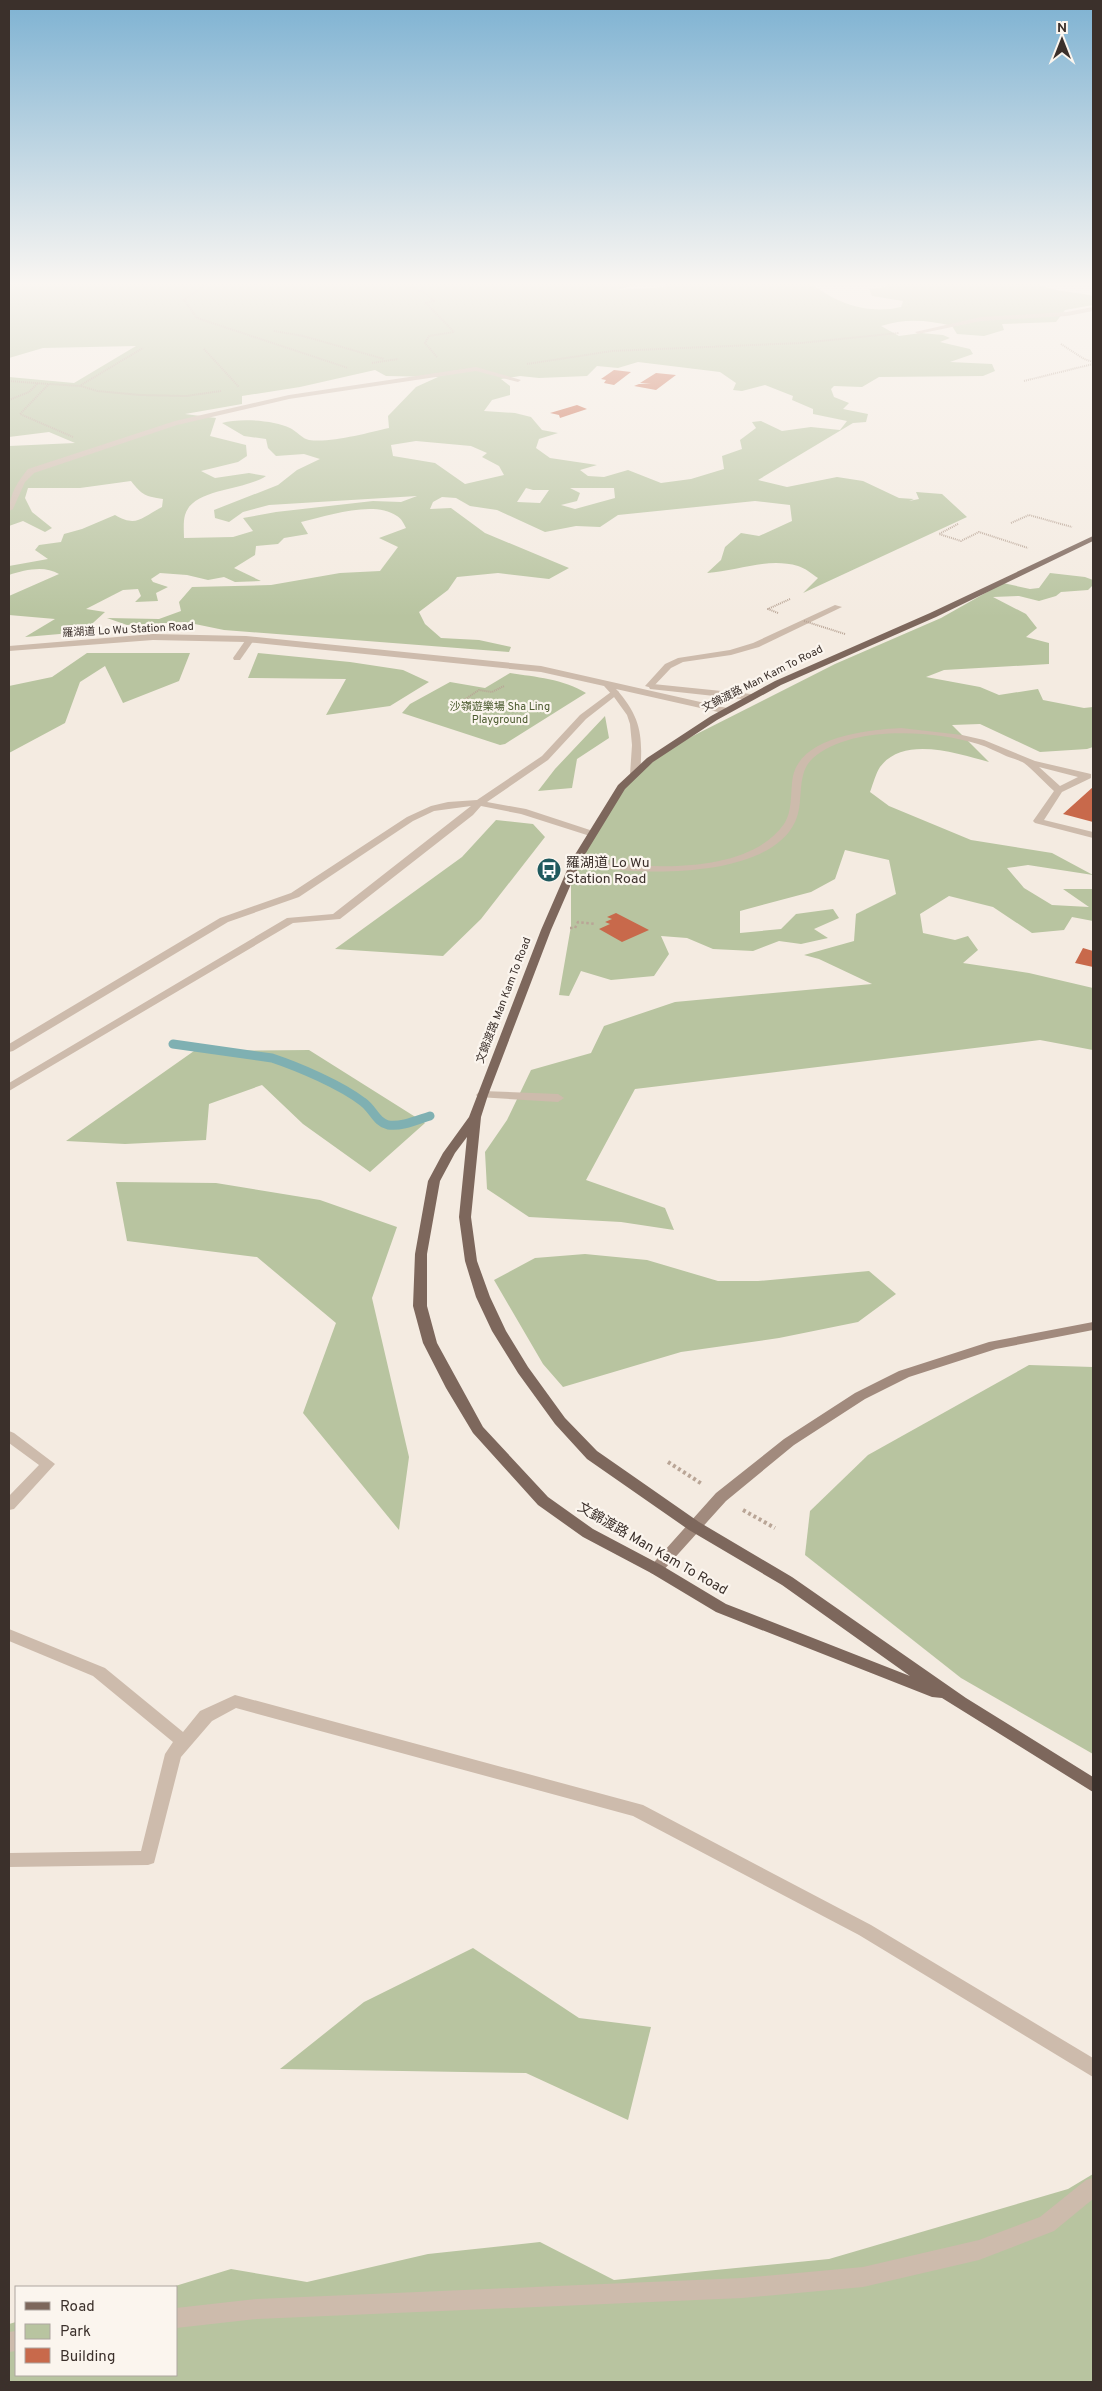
<svg xmlns="http://www.w3.org/2000/svg" width="1102" height="2391" font-family="Overpass,'Noto Sans SC',sans-serif">
	<rect width="100%" height="100%" fill="#f4ebe1"/>
	<g fill="#b8c4a0" fill-rule="evenodd">
		<path d="M9,282h636l-28,8 48,-3 1,-5h144c24,21 59,33 91,25l2,-6 -31,-5 -3,-7 16,-2 2,-5h150c15,11 38,9 56,14v9l-28,5 -9,12 -54,2 2,6 -20,6 -27,-2 -5,-8c-24,-6 -47,-8 -71,0l18,10 22,-3 22,2 7,3 -10,4 30,7 3,5 -23,8 42,2 3,7 -12,5 -104,1 -17,10 -28,-1 -3,3 3,8 15,6 -6,6 25,5 -2,8 -13,1 -95,57 29,7 50,-10 26,4 36,17 15,1 -5,2 10,-2 -3,-7 26,2 25,23 -164,76 15,-15c-6,-4 -13,-10 -20,-12 -31,-9 -60,5 -91,7l14,-13 4,-13 16,-14 18,3 33,-15 -2,-16 -35,-4 -137,14 -18,12 -24,-1 -31,6 -48,-22 -27,-4 -14,-8 -14,-1 -9,5 -3,7 21,-1 34,25 84,35 -20,11 -51,-6 -41,4 -9,13 -29,22 6,12 16,14 38,2 32,7 -2,5 -285,-22 -39,-8 -58,3 -20,-7 52,1 22,-8 -2,-9 13,-15 79,-2 69,-12 40,-2 18,-24 -19,-9 27,-10c-2,-4 -5,-10 -9,-12 -24,-16 -69,0 -96,6l7,12 -24,4 -6,6 -22,2 -1,9 -21,13 27,13 -26,1 -11,-5 -16,3 -21,-5 -27,-2 -9,6 2,3 15,5 -12,6 2,8 -23,1 6,-6 -3,-7 -15,1 -37,19 19,3 -22,20 -58,5 30,-18 -46,-4v-19l50,-22c-15,-9 -34,-4 -50,1v-9l39,-7 -13,-9 4,-5 22,-3 3,-8 18,-5 33,-14c22,13 27,2 47,-8l1,-8c-18,-3 -20,-3 -32,-18l-51,7h-52l-3,10 7,14 20,16 -7,4 -22,-11 -14,5v-80l66,-3 -26,-11 -40,5v-60l65,6 62,-37 -93,2 -34,10zM638,362l82,10 16,11 -3,7 9,1 23,-6 28,11 -1,4 21,9v5l34,7 -7,9 -29,-3 -29,4 -21,-10 -9,1 4,6 -16,12 2,9 -20,7 2,13 -33,10 -30,4 -33,-13 -24,7 -16,-1 -8,-6 17,-5 -47,-7 -14,-10 3,-9 19,-6 -16,-3 -11,-13 -16,-4 -31,-2 8,-11 18,-5v-9l-9,-7 19,-3 19,2 48,-2 10,-10 21,2zM375,370l11,6 52,1 -22,10 -28,29 1,12c-22,5 -58,15 -80,12 -6,-1 -13,-9 -19,-12 -16,-8 -51,-10 -68,-5l22,13 22,3 2,9 8,8 28,-2 16,5 -23,11 -19,15 -64,25 1,8 14,4 14,-10 26,-7 148,-9 -16,6 -28,-1 -97,11 -33,6 10,13 -20,6 -49,1c0,-6 -1,-16 1,-23 8,-27 59,-24 81,-39l-17,-3 -34,5 -14,-7 37,-9 9,-6 -1,-11 -36,-9 6,-18 -31,-4 57,-10v-8l58,-9zM416,441l55,5 16,7 -5,4 17,9 5,9 -39,9 -30,-21 -42,-7 -2,-11zM526,488l7,2h16l-9,13 -23,-1zM570,488h44l1,10 -40,11 -14,-4 16,-4 3,-8z"/>
		<path d="M1050,573l35,4 8,3v5l-5,5 -27,2 -5,4 -17,5 -20,-5 -26,1 33,17 11,14 -11,9 23,6v21l-105,6 -18,7 54,10 19,8 39,-6 5,11 41,8 9,-1v40l-6,2 -47,3 -60,-28 -28,1 37,37c-31,-8 -85,-27 -109,5 -4,6 -7,17 -10,25l19,14 82,34 81,13 41,22 -65,-10 -21,3 17,20 28,17 37,2 -26,-18h30v32l-21,-4 -8,13 -32,3 -39,-26 -44,-11 -29,18 3,19 32,7 13,-4 10,14 -15,13 66,10 64,15v62l-53,-10 -405,49 -49,91 79,28 9,22 -53,-8 -92,-5 -42,-28 -2,-37 22,-32 24,-50 60,-17 13,-27 71,-24 197,-18 -53,-25 -15,-4 50,-14 2,-27 40,-20 -7,-34 -44,-10 -10,29 -24,13 -71,19v22l41,-4 15,-15 37,-5 6,9 -25,11 14,9 -27,6 -22,-3 -26,10 -40,-2 -26,-11 -26,-2 8,18 -15,22 -43,4 -30,-9 -12,25 -10,-1 12,-69v-53l45,-78 51,-46 168,-85 106,-46 62,-35 27,6 9,-1z"/>
		<path d="M87,653h103l-11,28 -56,22 -18,-37 -25,16 -15,41 -56,30v-67l43,-9z"/>
		<path d="M258,653l92,9 53,8 26,12 -39,24 -64,9 20,-36 -98,-1z"/>
		<path d="M510,673c26,4 53,6 76,20l-81,51 -5,1 -98,-32 8,-9 40,-22 35,6z"/>
		<path d="M605,716l4,22 -32,21 -5,29 -34,3 17,-22z"/>
		<path d="M496,820l37,4 12,13 -64,82 -38,37 -108,-7 127,-92z"/>
		<path d="M309,1050l116,73 -55,49 -67,-48 -41,-39 -53,19 -3,36 -81,4 -59,-3 128,-90z"/>
		<path d="M116,1182l100,1 104,17 77,27 -25,71 37,159 -10,73 -96,-117 33,-90 -79,-66 -130,-16z"/>
		<path d="M585,1254l62,6 71,21h40l111,-10 27,23 -38,28 -79,16 -98,14 -118,35 -20,-23 -49,-84 41,-22z"/>
		<path d="M1029,1365l64,2v387l-132,-76 -156,-123 5,-44 58,-56z"/>
		<path d="M473,1948l106,70 72,9 -23,93 -102,-47 -246,-4 84,-67z"/>
		<path d="M1093,2174v208h-1084v-58l7,-2v53h160v-88h-4l59,-18 76,13 121,-28 112,-12 74,38 215,-21 239,-70z"/>
	</g>
	<g fill="none" stroke-linecap="round" stroke-linejoin="round">
		<path stroke="#7fb0b2" stroke-width="9" d="M173,1044l99,14c27,9 69,27 91,44 10,7 13,20 25,23 14,2 29,-5 42,-9"/>
	</g>
	<g fill="#c8694b">
		<path d="M614,370l17,2 -17,13 -10,-2 2,-3 -5,-1z"/>
		<path d="M656,373l20,2 -20,15 -22,-4 5,-2h12l-11,-1z"/>
		<path d="M577,405l10,4 -27,9 -1,-3 -9,-2z"/>
		<path d="M1093,787v35l-30,-8z"/>
		<path d="M616,913l33,17 -27,12 -23,-13 11,-5 -5,-2 7,-3 -5,-2z"/>
		<path d="M1083,948l10,3v16l-18,-4z"/>
	</g>
	<g fill="none" stroke-linecap="round" stroke-linejoin="round">
		<g stroke="#b9a596" stroke-width="2" stroke-dasharray="1 1" stroke-linecap="butt">
			<path d="M209,282l-25,18 13,18 151,50"/>
			<path d="M397,282l26,10 11,9 -8,2 28,29"/>
			<path d="M9,285l37,-3"/>
			<path d="M274,331l29,5 81,23"/>
			<path d="M1061,344l23,15 9,3"/>
			<path d="M204,349l35,38"/>
			<path d="M437,357l-12,-14 4,-7 25,-4"/>
			<path d="M372,363l26,-4"/>
			<path d="M527,364l85,-13 189,-8 98,-10"/>
			<path d="M9,381l39,3"/>
			<path d="M1024,381l69,-17"/>
			<path d="M81,385l62,-37"/>
			<path d="M9,400l20,-8 9,-9"/>
			<path d="M73,437l-53,-23 29,-30 32,2 16,5 43,4 46,1 35,-5"/>
			<path d="M1011,523l18,-8 43,12"/>
			<path d="M958,524l-19,10 22,7 18,-9 49,16"/>
			<path d="M778,613l-10,-4 22,-10"/>
			<path d="M480,704l-16,-4 15,-10 13,2 12,-6"/>
		</g>
		<path stroke="#b9a596" stroke-width="2.5" stroke-dasharray="2.5 2.5" stroke-linecap="butt" d="M570,928h5l3,-6 17,2"/>
		<g stroke="#b9a596" stroke-width="4" stroke-dasharray="3 3" stroke-linecap="butt">
			<path d="M668,1462l34,22"/>
			<path d="M743,1510l32,18"/>
		</g>
		<g fill="#cdbbac" fill-rule="evenodd">
			<path d="M835,605l7,2 -83,40 -28,8 -48,7 -12,6 -19,20 -7,-2 20,-22 13,-6 52,-8 23,-7z"/>
			<path d="M247,638l7,2 -14,20h-6l-1,-2z"/>
			<path d="M615,689l4,3 -1,2 -32,25 -38,41 -61,42 39,7 70,23v4h-6l-69,-22 -40,-8 -8,9 -133,104 -47,4 -284,168v-8l278,-165 46,-4 138,-108 -37,5 -21,10 -114,76 -71,25 -215,129 -4,1v-8l211,-126 71,-25 116,-76 24,-11 17,-4 29,-2 65,-44 38,-41z"/>
			<path d="M901,728l61,7 22,5 51,21 56,13v4l-29,14 -18,28 49,12v6l-58,-15 -2,-2 21,-30c-10,-9 -21,-21 -30,-28 -5,-3 -13,-5 -18,-7 -9,-4 -18,-9 -28,-12 -45,-14 -127,-19 -165,14 -18,16 -8,44 -18,64 -28,60 -168,54 -223,41l-1,-2 5,-3c58,10 169,21 208,-34 9,-13 6,-32 9,-48 9,-40 75,-46 108,-48zM1039,767l39,10 -18,9z"/>
			<path d="M482,1091l76,3 6,4 -6,4 -80,-5 -2,-2 2,-2z"/>
			<path d="M9,1431l5,2 41,31 -41,45 -5,1v-14l30,-31 -30,-22z"/>
			<path d="M9,1629l96,39 78,64 17,-21 35,-16 408,110 228,120 222,133v19l-234,-142 -226,-119 -397,-108 -24,13 -31,36 -27,106 -6,2 -139,2v-14l132,-2 24,-97 8,-12 -80,-66 -84,-35z"/>
			<path d="M1093,2178v21l-39,32 -75,29 -116,27 -121,11 -485,21 -81,9v-20l81,-9 485,-21 121,-11 116,-27 61,-23 46,-37z"/>
			<path d="M16,2331v20l-7,1v-20z"/>
		</g>
		<g fill="#cdbbac" fill-rule="evenodd">
			<path d="M1093,307v4l-26,5 -86,5 -63,13 -3,-2 66,-15 86,-5z"/>
			<path d="M476,367l45,13 -3,2 -42,-11 -187,28 -112,26 -143,48 -9,9 -12,27 -4,2c0,-16 9,-30 19,-42l147,-48 114,-26z"/>
			<path d="M153,634l93,2 295,30 186,42 4,3 -4,3 -111,-25c26,29 27,48 24,86l-5,3 -5,-3 2,-30 -2,-21 -3,-9 -13,-18 -10,-11 -63,-14 -295,-30 -93,-2 -144,11v-5z"/>
			<path d="M653,684l98,10 4,3 -4,3 -101,-11 -1,-2z"/>
		</g>
		<path fill="#a18a7d" fill-rule="evenodd" d="M1093,1322v8l-97,19 -87,28 -44,22 -71,46 -68,56 -65,72 -5,2 -5,-2 -3,-4 68,-76 68,-54 71,-46 44,-22 90,-29z"/>
		<path fill="#7d675c" fill-rule="evenodd" d="M1093,536v5l-157,76 -155,68 -64,35 -64,42 -28,27 -44,72 -30,69 -63,165 -7,22 -10,100 6,44 13,36 16,34 22,36 37,51 32,33 102,71 93,55 174,121 127,79v15l-151,-94 -10,-1 -216,-85 -65,-39 -68,-36 -45,-32 -65,-72 -27,-45 -23,-45 -10,-37 2,-52 13,-73 15,-28 26,-36 72,-187 30,-69 47,-76 29,-27 64,-42 64,-35 155,-68zM467,1137l-8,80 6,44 11,36 16,34 26,42 37,51 32,35 102,71 93,55 128,91 -184,-72 -65,-39 -68,-36 -45,-32 -65,-70 -46,-84 -10,-37v-52l13,-73 15,-28z"/>
		<path stroke="#b9a596" stroke-width="2" stroke-dasharray="1 1" stroke-linecap="butt" d="M804,621l41,13"/>
	</g>
	<linearGradient id="sky" x2="0" y2="1"><stop stop-color="#7eb2d2"/><stop offset="0.46" stop-color="#faf6f2"/><stop offset="1" stop-color="#faf6f2" stop-opacity="0"/></linearGradient>
	<rect width="1102" height="617" fill="url(#sky)"/>
	<defs>
		<symbol id="bus-disc" viewBox="-11 -11 22 22"><circle r="9.5" fill="#1f5a5e" stroke="#fbf5ee"/><path d="M-5-6H5V4H4V6H2V4H-2V6H-4V4H-5ZM-3.5-4V0h7V-4ZM-3.5 1.2v1.5H-2V1.2ZM2 1.2v1.5H3.5V1.2Z" fill="#fff"/></symbol>
	</defs>
	<g fill-rule="evenodd">
		<use href="#bus-disc" x="535" y="856" width="28" height="28"/>
	</g>
	<g text-anchor="middle" stroke-width="4.5" stroke-linejoin="round" paint-order="stroke">
		<g font-size="11" fill="#3b302b" stroke="#fbf5ee">
			<text transform="translate(128 629) rotate(-3)" y="4">羅湖道 Lo Wu Station Road</text>
			<text transform="translate(762 678) rotate(-27)" y="4">文錦渡路 Man Kam To Road</text>
			<text transform="translate(503 1000) rotate(-69)" y="4">文錦渡路 Man Kam To Road</text>
		</g>
		<g font-size="11" fill="#4a5a2e" stroke="#fbf5ee">
			<text x="500" y="710">沙嶺遊樂場 Sha Ling<tspan x="500" dy="13">Playground</tspan></text>
		</g>
		<g font-size="14" fill="#3b302b" stroke="#fbf5ee" text-anchor="start">
			<text x="566" y="867">羅湖道 Lo Wu<tspan x="566" dy="16">Station Road</tspan></text>
		</g>
		<g font-size="14" fill="#3b302b" stroke="#fbf5ee">
			<text transform="translate(653 1548) rotate(30)" y="5">文錦渡路 Man Kam To Road</text>
		</g>
	</g>
	<rect width="1102" height="2391" fill="none" stroke="#3b302b" stroke-width="20"/>
	<rect x="15" y="2286" width="162" height="90" fill="#fbf5ee" stroke="#aea6a0"/>
	<rect x="25" y="2302" width="25" height="8" fill="#7d675c" stroke="#aea6a0"/>
	<text x="60" y="2311" font-size="15" fill="#3b302b">Road</text>
	<rect x="25" y="2324" width="25" height="15" fill="#b8c4a0" stroke="#aea6a0"/>
	<text x="60" y="2336" font-size="15" fill="#3b302b">Park</text>
	<rect x="25" y="2348" width="25" height="15" fill="#c8694b" stroke="#aea6a0"/>
	<text x="60" y="2361" font-size="15" fill="#3b302b">Building</text>
	<g transform="translate(1062 40)" stroke="#fbf5ee" stroke-width="4" paint-order="stroke">
	<path d="M0-4L9 19L0 12L-9 19Z" fill="#3b302b"/>
	<text y="-8" font-size="14" font-weight="bold" text-anchor="middle" fill="#3b302b">N</text>
	</g>
</svg>
